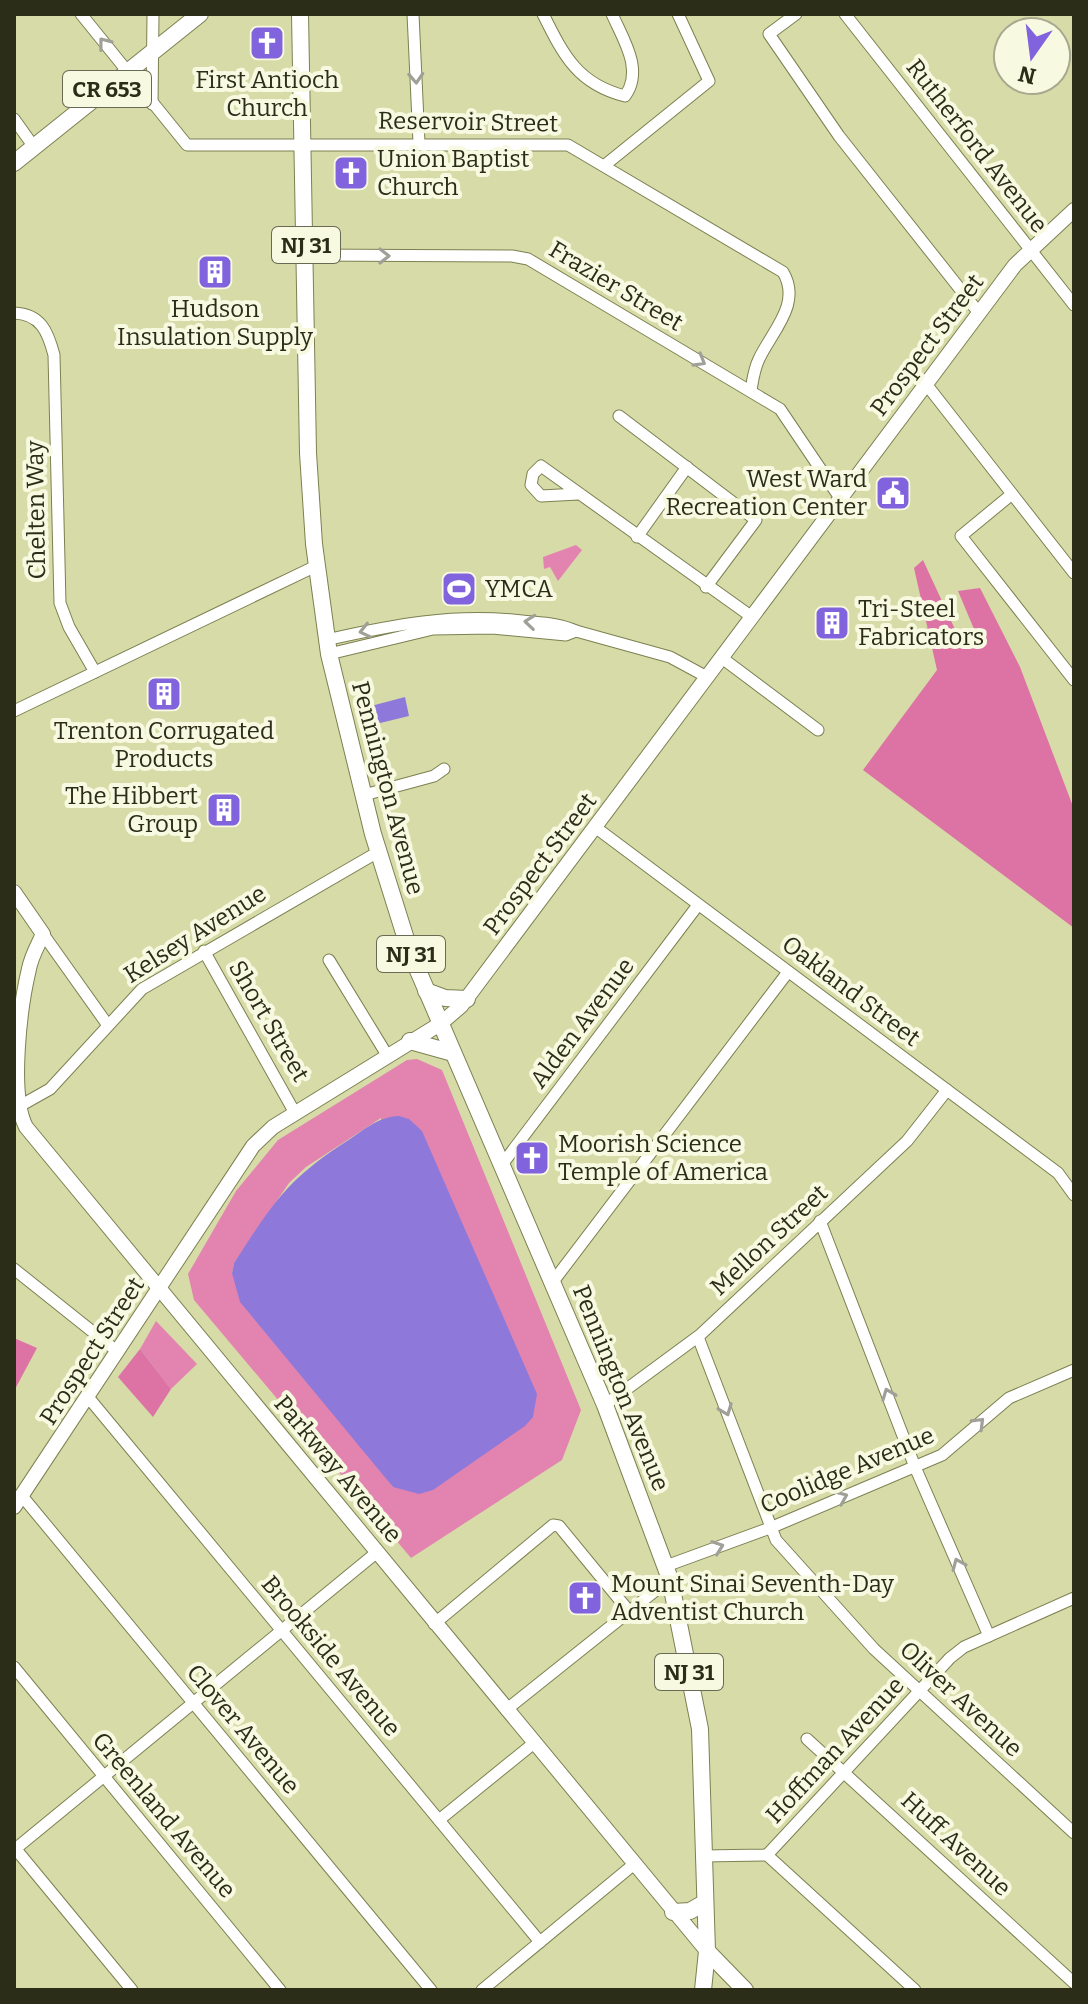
<svg xmlns="http://www.w3.org/2000/svg" width="1088" height="2004" font-family="Bitter,serif">
	<rect width="100%" height="100%" fill="#d7dba8"/>
	<g fill="#e284af" fill-rule="evenodd">
		<path d="M576,545l6,5 -24,31 -8,-14 -6,2 -1,-12z"/>
		<path d="M417,1059l25,11 139,340 -19,50 -151,98 -217,-258 -6,-26 48,-83 42,-51 129,-80zM381,1118l12,369 -161,-214 2,-10 55,-80 17,-16z"/>
		<path d="M156,1321l41,43 -26,25 -31,-40z"/>
	</g>
	<g fill="#dd72a5">
		<path d="M923,560l36,78 15,-9 -16,-38 22,-3 40,79 54,142v119l-211,-158 74,-100 -23,-102z"/>
		<path d="M14,1338l23,10 -23,43z"/>
		<path d="M140,1349l31,40 -18,28 -35,-40z"/>
	</g>
	<g fill="#8e79db">
		<path d="M405,697l4,19 -33,8 -5,-18z"/>
		<path d="M399,1116l10,3 13,12 115,263 -4,23 -8,9 -92,64 -14,4 -26,-7 -153,-185 -8,-29 2,-10c40,-61 53,-84 116,-124 16,-11 29,-22 49,-23z"/>
	</g>
	<g fill="none" stroke-linecap="round" stroke-linejoin="round">
		<defs>
			<g id="minor">
				<path d="M81,14l106,131h381l215,127c19,32 -11,59 -24,87 -5,10 -6,20 -8,31"/>
				<path d="M413,14l6,129"/>
				<path d="M543,14c20,40 34,70 82,82 19,-26 -2,-57 -13,-82"/>
				<path d="M796,14l-27,20 70,102 140,177"/>
				<path d="M845,14l229,291"/>
				<path d="M152,104l1,-90"/>
				<path d="M14,119l20,28"/>
				<path d="M605,165l104,-84 -31,-67"/>
				<path d="M306,255l206,1 16,3 252,150 60,89"/>
				<path d="M14,313c27,1 34,19 40,42l6,248 9,24 26,45"/>
				<path d="M926,384l148,189"/>
				<path d="M619,416l137,104 -50,67"/>
				<path d="M578,494l-37,2 -10,-11 2,-11 8,-8 211,151"/>
				<path d="M1012,494l-51,42 113,144"/>
				<path d="M637,537l50,-70"/>
				<path d="M576,631l94,26 37,20"/>
				<path d="M326,640c66,-15 128,-27 196,-19 19,2 37,2 54,10l-10,4 -74,-7 -59,1 -104,25"/>
				<path d="M722,658l96,72"/>
				<path d="M14,711l302,-145"/>
				<path d="M364,795l70,-19 10,-7"/>
				<path d="M595,827l463,346 16,22"/>
				<path d="M43,934l64,90"/>
				<path d="M204,951l91,162"/>
				<path d="M329,960l58,95"/>
				<path d="M18,1107l32,-18 92,-100 236,-137"/>
				<path d="M501,1166l197,-261"/>
				<path d="M820,1221l95,246 74,169"/>
				<path d="M14,1269l104,83"/>
				<path d="M552,1283l236,-311"/>
				<path d="M698,1337l78,203 98,109 200,184"/>
				<path d="M88,1397l452,545"/>
				<path d="M605,1405l95,-70 207,-194 40,-51"/>
				<path d="M22,1496l409,494"/>
				<path d="M666,1566l104,-38 172,-73 67,-57 65,-28"/>
				<path d="M434,1624l119,-99 6,1 69,84"/>
				<path d="M14,1667l266,323"/>
				<path d="M506,1710l164,-131"/>
				<path d="M807,1739l267,244"/>
				<path d="M439,1820l95,-77"/>
				<path d="M14,1847l118,143"/>
				<path d="M14,1850l362,-297"/>
				<path d="M767,1855l148,135"/>
				<path d="M703,1856l64,-1 183,-197 14,-11 110,-49"/>
				<path d="M482,1990l151,-125"/>
			</g>
			<g id="tertiary">
				<path d="M14,892l29,42c-5,11 -12,23 -14,35 -9,37 -20,126 -3,158l681,824"/>
				<path d="M14,1507l239,-361 20,-19 167,-103 21,-18 554,-741 59,-55"/>
			</g>
			<path id="secondary" d="M707,1951l38,39"/>
			<g id="primary">
				<path d="M300,14l8,439 6,91 15,110 44,180 37,118 195,453 65,174 30,150 7,222 -4,39"/>
				<path d="M14,163l186,-149"/>
				<path d="M426,991l19,7 22,1"/>
				<path d="M410,1041l43,12"/>
				<path d="M673,1912l17,-1 14,-8"/>
			</g>
		</defs>
		<use href="#minor" stroke="#7d8050" stroke-width="13"/>
		<use href="#tertiary" stroke="#7d8050" stroke-width="16"/>
		<use href="#secondary" stroke="#7d8050" stroke-width="18"/>
		<use href="#primary" stroke="#7d8050" stroke-width="18"/>
		<use href="#minor" stroke="#fff" stroke-width="11"/>
		<use href="#tertiary" stroke="#fff" stroke-width="14"/>
		<use href="#secondary" stroke="#fff" stroke-width="16"/>
		<use href="#primary" stroke="#fff" stroke-width="16"/>
	</g>
	<defs><path id="oneway-chevron" d="M-2-3.5L2.5 0L-2 3.5" fill="none" stroke-width="1.6" stroke-linecap="round" stroke-linejoin="round" transform="scale(2)"/></defs>
	<g stroke="#a0a098">
		<use href="#oneway-chevron" transform="translate(104 43) rotate(-128)"/>
		<use href="#oneway-chevron" transform="translate(416 78) rotate(87)"/>
		<use href="#oneway-chevron" transform="translate(384 256)"/>
		<use href="#oneway-chevron" transform="translate(700 361) rotate(30)"/>
		<use href="#oneway-chevron" transform="translate(530 622) rotate(-174)"/>
		<use href="#oneway-chevron" transform="translate(365 631) rotate(167)"/>
		<use href="#oneway-chevron" transform="translate(888 1394) rotate(-111)"/>
		<use href="#oneway-chevron" transform="translate(726 1410) rotate(69)"/>
		<use href="#oneway-chevron" transform="translate(979 1423) rotate(-45)"/>
		<use href="#oneway-chevron" transform="translate(842 1497) rotate(-23)"/>
		<use href="#oneway-chevron" transform="translate(718 1547) rotate(-20)"/>
		<use href="#oneway-chevron" transform="translate(958 1564) rotate(-113)"/>
	</g>
	<defs>
		<symbol id="church-square" viewBox="-11 -11 22 22"><rect x="-9" y="-9" width="18" height="18" rx="4" fill="#8263de" stroke="#f7fae0"/><path d="M-1.2-6h2.4v3.5h3.3v2.4h-3.3V6h-2.4V-.1h-3.3v-2.4h3.3Z" fill="#fff"/></symbol>
		<symbol id="building-square" viewBox="-11 -11 22 22"><rect x="-9" y="-9" width="18" height="18" rx="4" fill="#8263de" stroke="#f7fae0"/><path d="M-4-6H4V6H1V3H-1V6H-4ZM-2.5-4.3h1.7v1.8h-1.7ZM.8-4.3h1.7v1.8H.8ZM-2.5-1h1.7V.8h-1.7ZM.8-1h1.7V.8H.8Z" fill="#fff"/></symbol>
		<symbol id="civic-square" viewBox="-11 -11 22 22"><rect x="-9" y="-9" width="18" height="18" rx="4" fill="#8263de" stroke="#f7fae0"/><path d="M-.6-6.5H3V-4.5H.6V-3L4-1V1h2V6H-6V1h2V-1L-.6-3ZM-1.2 2.5V6h2.4V2.5Z" fill="#fff"/></symbol>
		<symbol id="stadium-square" viewBox="-11 -11 22 22"><rect x="-9" y="-9" width="18" height="18" rx="4" fill="#8263de" stroke="#f7fae0"/><path d="M0-5a6.5 5 0 1 0 0 10a6.5 5 0 1 0 0-10ZM-3.5-1.8h7v3.6h-7Z" fill="#fff"/></symbol>
	</defs>
	<g fill-rule="evenodd">
		<use href="#church-square" x="247" y="23" width="40" height="40"/>
		<use href="#church-square" x="331" y="153" width="40" height="40"/>
		<use href="#building-square" x="195" y="252" width="40" height="40"/>
		<use href="#civic-square" x="873" y="473" width="40" height="40"/>
		<use href="#stadium-square" x="439" y="569" width="40" height="40"/>
		<use href="#building-square" x="812" y="603" width="40" height="40"/>
		<use href="#building-square" x="144" y="674" width="40" height="40"/>
		<use href="#building-square" x="204" y="790" width="40" height="40"/>
		<use href="#church-square" x="512" y="1138" width="40" height="40"/>
		<use href="#church-square" x="565" y="1578" width="40" height="40"/>
	</g>
	<g text-anchor="middle" stroke-width="8" stroke-linejoin="round" paint-order="stroke">
		<g fill="#f7fae0" stroke="#696a55" stroke-width="2">
			<rect x="63" y="71" width="88" height="36" rx="6"/>
			<rect x="272" y="227" width="68" height="36" rx="6"/>
			<rect x="377" y="936" width="68" height="36" rx="6"/>
			<rect x="655" y="1654" width="68" height="36" rx="6"/>
		</g>
		<g font-size="22" font-weight="bold" fill="#2c2d19">
			<text x="107" y="97">CR 653</text>
			<text x="306" y="253">NJ 31</text>
			<text x="411" y="962">NJ 31</text>
			<text x="689" y="1680">NJ 31</text>
		</g>
		<g font-size="24" fill="#2c2d19" stroke="#f7fae0" text-anchor="start">
			<text x="267" y="88" text-anchor="middle">First Antioch<tspan x="267" dy="28">Church</tspan></text>
			<text x="377" y="167">Union Baptist<tspan x="377" dy="28">Church</tspan></text>
			<text x="215" y="317" text-anchor="middle">Hudson<tspan x="215" dy="28">Insulation Supply</tspan></text>
			<text x="867" y="487" text-anchor="end">West Ward<tspan x="867" dy="28">Recreation Center</tspan></text>
			<text x="485" y="597">YMCA</text>
			<text x="858" y="617">Tri-Steel<tspan x="858" dy="28">Fabricators</tspan></text>
			<text x="164" y="739" text-anchor="middle">Trenton Corrugated<tspan x="164" dy="28">Products</tspan></text>
			<text x="198" y="804" text-anchor="end">The Hibbert<tspan x="198" dy="28">Group</tspan></text>
			<text x="558" y="1152">Moorish Science<tspan x="558" dy="28">Temple of America</tspan></text>
			<text x="611" y="1592">Mount Sinai Seventh-Day<tspan x="611" dy="28">Adventist Church</tspan></text>
		</g>
		<g font-size="24" fill="#2c2d19" stroke="#f7fae0">
			<text transform="translate(468 122) rotate(1)" y="8">Reservoir Street</text>
			<text transform="translate(977 146) rotate(52)" y="8">Rutherford Avenue</text>
			<text transform="translate(616 286) rotate(31)" y="8">Frazier Street</text>
			<text transform="translate(927 345) rotate(-53)" y="8">Prospect Street</text>
			<text transform="translate(36 510) rotate(-91)" y="8">Chelten Way</text>
			<text transform="translate(388 788) rotate(75)" y="8">Pennington Avenue</text>
			<text transform="translate(540 864) rotate(-53)" y="8">Prospect Street</text>
			<text transform="translate(195 934) rotate(-32)" y="8">Kelsey Avenue</text>
			<text transform="translate(851 991) rotate(37)" y="8">Oakland Street</text>
			<text transform="translate(269 1021) rotate(60)" y="8">Short Street</text>
			<text transform="translate(582 1023) rotate(-53)" y="8">Alden Avenue</text>
			<text transform="translate(769 1240) rotate(-43)" y="8">Mellon Street</text>
			<text transform="translate(92 1351) rotate(-57)" y="8">Prospect Street</text>
			<text transform="translate(621 1388) rotate(68)" y="8">Pennington Avenue</text>
			<text transform="translate(338 1469) rotate(50)" y="8">Parkway Avenue</text>
			<text transform="translate(847 1470) rotate(-23)" y="8">Coolidge Avenue</text>
			<text transform="translate(331 1656) rotate(50)" y="8">Brookside Avenue</text>
			<text transform="translate(961 1699) rotate(43)" y="8">Oliver Avenue</text>
			<text transform="translate(243 1729) rotate(50)" y="8">Clover Avenue</text>
			<text transform="translate(835 1750) rotate(-47)" y="8">Hoffman Avenue</text>
			<text transform="translate(164 1815) rotate(50)" y="8">Greenland Avenue</text>
			<text transform="translate(956 1844) rotate(43)" y="8">Huff Avenue</text>
		</g>
	</g>
	<rect width="1088" height="2004" fill="none" stroke="#2c2d19" stroke-width="32"/>
	<g transform="translate(1032 56) rotate(194)"><circle r="38" fill="#f7fae0" stroke="#a6a890" stroke-width="2"/>
	<path d="M0-6L14 30L0 20L-14 30Z" fill="#8263de"/>
	<text y="-12" font-size="22" font-weight="bold" text-anchor="middle" fill="#2c2d19">N</text>
	</g>
</svg>
